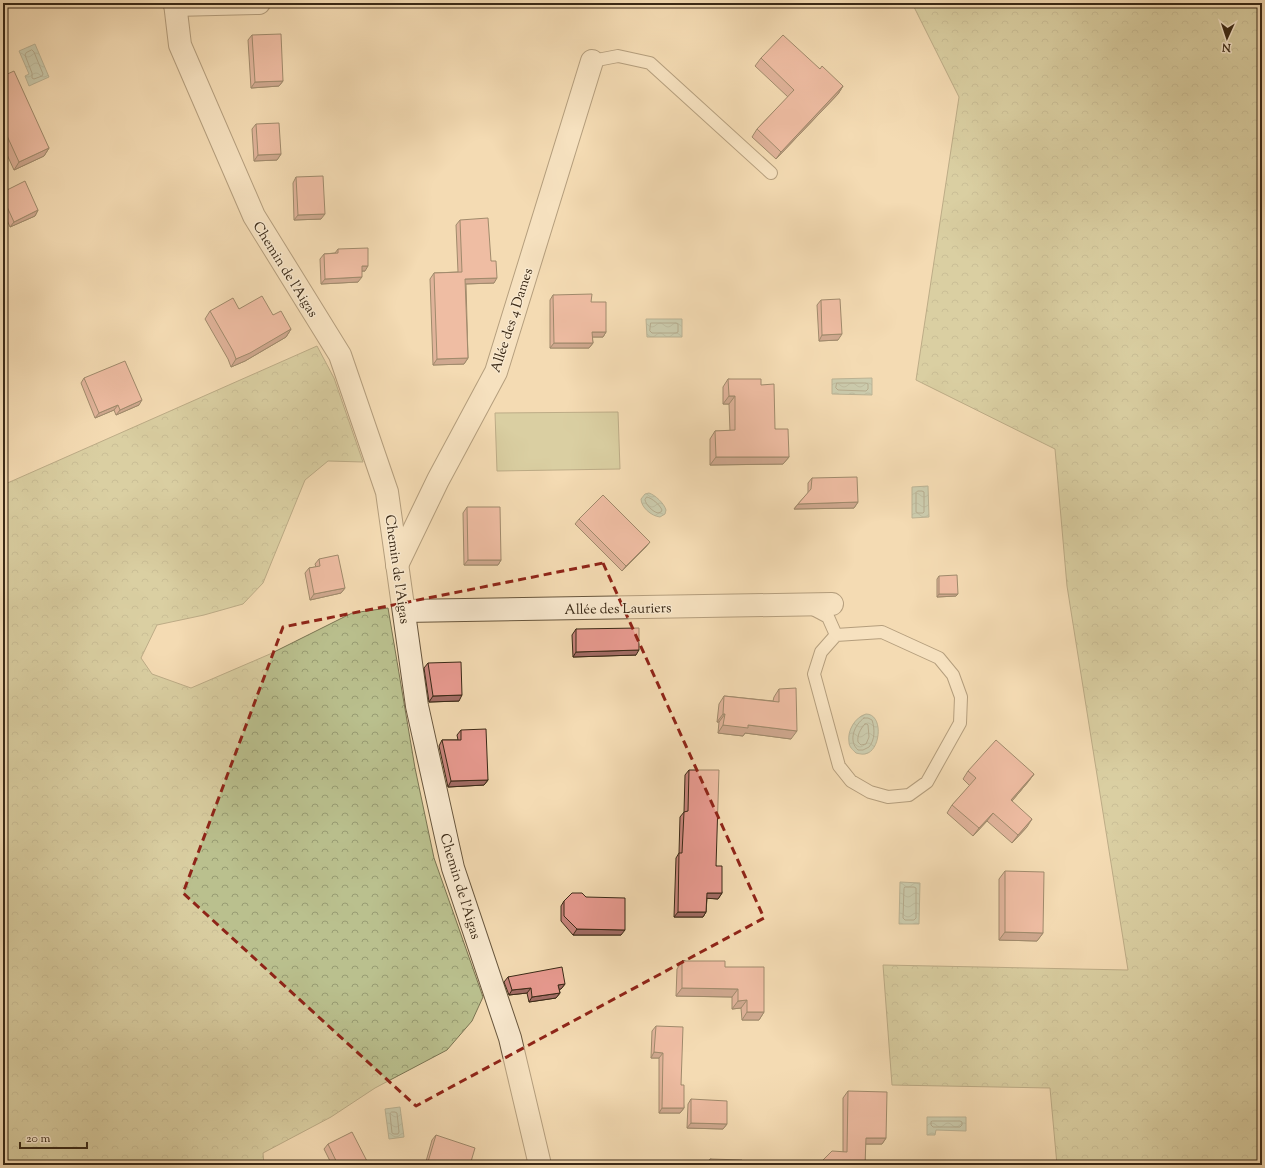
<svg xmlns="http://www.w3.org/2000/svg" width="1265" height="1168" font-family="'Sorts Mill Goudy',serif">
	<defs>
		<pattern id="forest-crowns" width="20" height="18" patternUnits="userSpaceOnUse"><rect width="20" height="18" fill="#bac08e"/><path d="M2 6a3 3 0 1 1 6 0M12 15a3 3 0 1 1 6 0" fill="none" stroke="#989c73"/></pattern>
		<pattern id="water-waves" width="16" height="10" patternUnits="userSpaceOnUse"><rect width="16" height="10" fill="#9cbba9"/><path d="M0 5q4-4 8 0t8 0" fill="none" stroke="#809889"/></pattern>
	</defs>
	<rect width="100%" height="100%" fill="#f4dbb3"/>
	<filter id="stains"><feTurbulence type="fractalNoise" baseFrequency=".005" numOctaves="4"/><feColorMatrix values="0 0 0 0 .2 0 0 0 0 .09 0 0 0 0 .02 0 0 0 .5 -.17"/></filter>
	<radialGradient id="worn" r=".72"><stop offset=".6" stop-color="#630" stop-opacity="0"/><stop offset="1" stop-color="#630" stop-opacity=".3"/></radialGradient>
	<g fill="url(#forest-crowns)" stroke="#7a7452">
		<path d="M912,3h350v1162h-205l-7,-77 -158,-3 -9,-120 245,5 -61,-384 -12,-137 -139,-69 43,-283z"/>
		<path d="M317,346l17,32 29,84 -35,-1 -23,19 -42,103 -20,21 -39,11 -47,10 -16,33 11,16 39,14 79,-34 82,-41 36,-5 27,160 19,90 49,139 -11,24 -25,29 -72,38 -44,29 -68,36 1,12h-261v-680z"/>
	</g>
	<path fill="#bac08e" stroke="#7a7452" d="M618,412l2,57 -123,2 -2,-58z"/>
	<g fill="url(#water-waves)" stroke="#75816e">
		<path d="M35,44l14,33 -20,9 -4,-10 4,-2 -10,-23z"/>
		<path d="M646,319h36v18h-35z"/>
		<path d="M872,378v17l-40,-1v-15z"/>
		<path d="M928,486l1,31 -17,1v-31z"/>
		<path d="M649,493c6,2 15,10 17,17l-1,4 -5,3c-9,-1 -19,-10 -19,-18l4,-5z"/>
		<path d="M866,714c17,0 15,33 2,39 -4,2 -8,1 -12,0 -3,-3 -7,-6 -7,-11 -2,-11 6,-25 17,-28z"/>
		<path d="M900,882l20,1 -1,41h-20z"/>
		<path d="M400,1107l4,30 -15,2 -4,-30z"/>
		<path d="M927,1117h39v14l-30,-1 -1,5h-8z"/>
	</g>
	<g fill="none" stroke-linecap="round" stroke-linejoin="round">
		<g stroke="#6b7260" stroke-width="1">
			<path d="M32,50l2,2 9,22 -1,2 -8,3 -2,-1v-5l-7,-18 1,-2z"/>
			<path d="M651,323h25l2,1v8l-2,1h-24l-2,-2z"/>
			<path d="M837,383h29l2,1v5l-2,2 -28,-1 -2,-2z"/>
			<path d="M918,491h4l2,1v20l-1,1h-5l-2,-1v-19z"/>
			<path d="M647,497c5,1 13,8 15,13l-1,2 -3,1c-5,-1 -12,-8 -13,-13z"/>
			<path d="M864,718h4l4,2c3,9 3,20 -3,27l-6,3h-5c-10,-9 -4,-25 6,-32z"/>
			<path d="M865,724h2l1,1 1,12 -3,7 -5,1 -3,-3c-1,-6 2,-13 7,-18z"/>
			<path d="M905,887h9l2,1v30l-2,2h-9l-2,-2 1,-29z"/>
			<path d="M392,1112h3l2,1 2,19 -1,2h-4l-2,-1 -2,-19z"/>
			<path d="M933,1121h27l2,1v3l-2,2h-27l-2,-2v-3z"/>
		</g>
		<defs>
			<g id="service">
				<path d="M592,61l26,-5 32,7 121,110"/>
				<path d="M811,608l17,9 8,18 -15,17 -7,22 25,92 12,15 19,11 18,5 21,-2 18,-13 33,-59 1,-26 -8,-22 -14,-17 -57,-26 -46,3"/>
			</g>
			<g id="minor">
				<path d="M175,5l84,-2"/>
				<path d="M397,565l41,-85 58,-108 96,-311"/>
				<path d="M404,611l428,-7"/>
			</g>
			<path id="tertiary" d="M175,3l5,42 74,171 86,139 47,137 30,214 36,162 57,170 30,127"/>
		</defs>
		<use href="#service" stroke="#68563d" stroke-width="14"/>
		<use href="#minor" stroke="#68563d" stroke-width="24"/>
		<use href="#tertiary" stroke="#68563d" stroke-width="24"/>
		<use href="#service" stroke="#f8e8ce" stroke-width="12"/>
		<use href="#minor" stroke="#f8e8ce" stroke-width="22"/>
		<use href="#tertiary" stroke="#f8e8ce" stroke-width="22"/>
	</g>
	<g fill="#c8847c" stroke="#3a2916">
		<path d="M252,35l31,46 -4,5 -28,2 -3,-48z"/>
		<path d="M761,58l59,11 23,17 -5,8 -62,65 -24,-22 5,-8 31,-32 -33,-31z"/>
		<path d="M3,76l46,72 -5,8 -30,14 -11,-24z"/>
		<path d="M256,124l25,30 -4,6 -23,1 -2,-32z"/>
		<path d="M296,177l25,42 -27,1 -1,-37z"/>
		<path d="M3,192l35,18 -3,6 -25,11 -7,-16z"/>
		<path d="M460,220l31,41 3,22 -28,1 2,74 -4,6 -31,1 -3,-86 4,-6 24,-1 -2,-47z"/>
		<path d="M338,249l27,22h-3l-4,11 -37,2 -1,-25 4,-5 11,-1z"/>
		<path d="M553,295l38,7 15,30 -3,5h-11l1,6 -4,5h-39v-48z"/>
		<path d="M821,300l17,40 -19,1 -2,-36z"/>
		<path d="M239,309l34,6 18,14 -5,8 -41,24 -14,6 -3,-8 -23,-40 5,-8z"/>
		<path d="M84,378l55,27 -23,10 -2,-5 -19,8 -14,-35z"/>
		<path d="M728,379l33,6 14,44 14,28 -6,7 -73,1v-26l5,-8h15l-1,-27h-6v-17z"/>
		<path d="M812,478l46,24 -4,6 -60,1 4,-5 10,-11v-10z"/>
		<path d="M467,507l34,53 -3,5h-34l-1,-52z"/>
		<path d="M579,519l67,28 -24,24 -47,-47z"/>
		<path d="M319,559l26,29 -4,5 -31,7 -5,-27 4,-5 7,-1 -1,-3z"/>
		<path d="M939,576l19,18 -2,2 -19,1v-18z"/>
		<path d="M576,629l60,26 -63,2 -1,-22z"/>
		<path d="M428,663l31,38 -30,1 -5,-34z"/>
		<path d="M779,689l12,50 -46,-6 -2,3 -25,-3 1,-11h-2l2,-18 5,-8 49,5 1,-4z"/>
		<path d="M461,730l27,50 -4,5 -36,2 -9,-41 3,-6h16l-1,-5z"/>
		<path d="M689,770l27,96 6,27 -4,6 -11,-1 -1,14 -3,5h-29l2,-59 3,-5 1,-36 4,-5 1,-37z"/>
		<path d="M968,771l66,3 -6,8 -16,19 15,26 -15,16 -25,-22 -14,15 -26,-23 5,-8 18,-19 -7,-7z"/>
		<path d="M1005,871l38,62 -6,8 -38,-1v-61z"/>
		<path d="M586,897l35,38h-48l-12,-14v-15l3,-5z"/>
		<path d="M682,961l43,6 39,45 -5,8h-17l-1,-12 -9,1v-12l-56,-1 1,-27z"/>
		<path d="M508,977l57,7 -4,5h-2l1,4 -4,5 -27,4 -2,-9 -18,2 -5,-13z"/>
		<path d="M656,1026l25,59 3,23 -4,5h-21v-55h-8l1,-27z"/>
		<path d="M848,1091l38,47 -4,6h-17v21l-22,-13v-54z"/>
		<path d="M691,1099l36,25 -4,5 -36,-1 1,-24z"/>
		<path d="M436,1135l34,30h-45l7,-25z"/>
		<path d="M328,1144l41,21h-37l-8,-16z"/>
		<path d="M710,1159l31,6h-35z"/>
	</g>
	<g fill="#a26c65" stroke="#3a2916">
		<path d="M283,81l-4,5 -28,2 4,-6z"/>
		<path d="M843,86l-5,8 -62,65 5,-7z"/>
		<path d="M49,148l-5,8 -30,14 5,-8z"/>
		<path d="M281,154l-4,6 -23,1 4,-6z"/>
		<path d="M38,210l-3,6 -25,11 4,-5z"/>
		<path d="M325,214l-4,5 -27,1 4,-5z"/>
		<path d="M362,266h6l-3,5h-7z"/>
		<path d="M362,277l-4,5 -37,2 4,-5z"/>
		<path d="M497,278l-3,5 -32,1 3,-5z"/>
		<path d="M291,329l-5,8 -41,24 -14,6 5,-8z"/>
		<path d="M592,332h14l-3,5h-14z"/>
		<path d="M842,334l-4,6 -19,1 3,-6z"/>
		<path d="M554,343h39l-4,5h-39z"/>
		<path d="M468,358l-4,6 -31,1 4,-6z"/>
		<path d="M729,396h6l-6,8h-6z"/>
		<path d="M142,400l-3,5 -23,10 4,-5z"/>
		<path d="M118,405l-4,5 -19,8 4,-5z"/>
		<path d="M716,457h73l-6,7 -73,1z"/>
		<path d="M858,502l-4,6 -60,1 4,-5z"/>
		<path d="M650,542l-4,5 -24,24 4,-5z"/>
		<path d="M468,560h33l-3,5h-34z"/>
		<path d="M345,588l-4,5 -31,7 4,-6z"/>
		<path d="M939,594h19l-2,2 -19,1z"/>
		<path d="M639,650l-3,5 -63,2 3,-5z"/>
		<path d="M462,695l-3,6 -30,1 4,-6z"/>
		<path d="M723,714h2l-6,8h-2z"/>
		<path d="M723,725h25l49,6 -6,8 -46,-6 -2,3 -25,-3z"/>
		<path d="M1034,774l-6,8 -22,26 5,-8z"/>
		<path d="M488,780l-4,5 -36,2 3,-6z"/>
		<path d="M993,813l-6,8 -14,15 6,-8z"/>
		<path d="M1032,819l-5,8 -15,16 6,-8z"/>
		<path d="M707,893h15l-4,6 -15,-1z"/>
		<path d="M678,912h28l-3,5h-29z"/>
		<path d="M577,929l48,1 -4,5h-48z"/>
		<path d="M1005,932l38,1 -6,8 -38,-1z"/>
		<path d="M565,984l-4,5 -6,1 3,-5z"/>
		<path d="M531,988l-4,5 -18,2 3,-5z"/>
		<path d="M682,988l56,1 -6,8 -56,-1z"/>
		<path d="M560,993l-4,5 -27,4 3,-5z"/>
		<path d="M747,1000l-6,8 -9,1 6,-8z"/>
		<path d="M747,1012h17l-5,8h-17z"/>
		<path d="M654,1052l9,1 -4,5h-8z"/>
		<path d="M662,1108h22l-4,5h-21z"/>
		<path d="M691,1123l36,1 -4,5 -36,-1z"/>
		<path d="M866,1138h20l-4,6h-21z"/>
	</g>
	<g fill="#e89a90" stroke="#3a2916">
		<path d="M281,34l2,47 -28,1 -3,-47z"/>
		<path d="M783,35l37,34 2,-3 21,20 -62,66 -24,-23 37,-39 -33,-32z"/>
		<path d="M14,71l35,77 -30,14 -16,-35v-51z"/>
		<path d="M279,123l2,31 -23,1 -2,-31z"/>
		<path d="M323,176l2,38 -27,1 -2,-38z"/>
		<path d="M25,181l13,29 -24,12 -11,-24v-6z"/>
		<path d="M488,218l3,43h5l1,17 -32,1 3,79 -31,1 -3,-86 28,-1 -2,-52z"/>
		<path d="M368,248v18h-6v11l-37,2 -1,-25 14,-1v-4z"/>
		<path d="M592,294l-1,8h15v30h-14l1,11h-39l-1,-48z"/>
		<path d="M262,296l11,19 8,-4 10,18 -41,24 -14,6 -3,-8 -23,-40 23,-13 6,11z"/>
		<path d="M840,299l2,35 -20,1 -1,-35z"/>
		<path d="M125,361l17,39 -22,10 -2,-5 -19,8 -15,-35z"/>
		<path d="M728,379h33v6l13,-1 1,45h13l1,28h-73l-1,-26 20,-1v-34h-6z"/>
		<path d="M857,477l1,25 -60,2 13,-15 1,-11z"/>
		<path d="M603,495l47,47 -24,24 -47,-47z"/>
		<path d="M467,507h33l1,53h-33z"/>
		<path d="M338,555l7,33 -31,6 -5,-26 11,-2 -1,-7z"/>
		<path d="M957,575l1,19h-19v-18z"/>
		<path d="M639,628v22l-63,2v-23z"/>
		<path d="M461,662l1,33 -29,1 -5,-33z"/>
		<path d="M796,688l1,43 -49,-6v3l-25,-3 2,-11h-2l1,-18 55,6v-13z"/>
		<path d="M486,729l2,51 -37,1 -9,-41h19v-10z"/>
		<path d="M996,740l38,34 -23,26 21,19 -14,16 -25,-22 -14,15 -27,-23 24,-27 -8,-7z"/>
		<path d="M689,770h30l-3,96h6v27h-15l-1,19h-28l1,-59h3l2,-41 4,-1z"/>
		<path d="M1005,871l39,1 -1,61 -38,-1z"/>
		<path d="M572,893h10l4,4 39,1v32l-48,-1 -13,-13v-15z"/>
		<path d="M682,961h43v6h39v45h-17v-12l-9,1v-12l-56,-1z"/>
		<path d="M562,967l3,17 -7,1 2,8 -28,4 -1,-9 -19,2 -4,-13z"/>
		<path d="M656,1026l27,1 -2,58h3v23h-22l1,-55 -9,-1z"/>
		<path d="M848,1091l39,1 -1,46h-20l-1,27h-47l14,-14 15,1z"/>
		<path d="M691,1099l36,2v23l-36,-1z"/>
		<path d="M352,1132l17,33h-31l-10,-21z"/>
		<path d="M436,1135l39,13 -5,17h-43z"/>
		<path d="M710,1159l32,1 -1,5h-31z"/>
	</g>
	<path d="M0 0H1265V1168H0ZM603,563l161,355 -348,188 -233,-213 100,-266z" fill="#f4dbb3" fill-opacity=".55" fill-rule="evenodd"/>
	<path fill="none" stroke="#8f2418" stroke-width="3" stroke-dasharray="8 5" stroke-linejoin="round" d="M603,563l161,355 -348,188 -233,-213 100,-266z"/>
	<g text-anchor="middle" stroke-width="3" stroke-linejoin="round" paint-order="stroke">
		<g font-size="14" fill="#3a2916" stroke="#f8e8ce">
			<text transform="translate(286 269) rotate(58)" y="5">Chemin de l'Aigas</text>
			<text transform="translate(511 320) rotate(-72)" y="5">Allée des 4 Dames</text>
			<text transform="translate(398 569) rotate(82)" y="5">Chemin de l'Aigas</text>
			<text transform="translate(618 608) rotate(-1)" y="5">Allée des Lauriers</text>
			<text transform="translate(461 886) rotate(73)" y="5">Chemin de l'Aigas</text>
		</g>
	</g>
	<rect width="1265" height="1168" fill="none" stroke="#f4dbb3" stroke-width="16"/>
	<rect x="4" y="4" width="1257" height="1160" fill="none" stroke="#3a2916" stroke-width="2"/>
	<rect x="8" y="8" width="1249" height="1152" fill="none" stroke="#3a2916"/>
	<g transform="translate(1227 38) rotate(183)" stroke="#f8e8ce" stroke-width="3" paint-order="stroke">
	<path d="M0-3L7 15L0 10L-7 15Z" fill="#3a2916"/>
	<text y="-6" font-size="11" font-weight="bold" text-anchor="middle" fill="#3a2916">N</text>
	</g>
	<path d="M20 1142v6h67v-6" fill="none" stroke="#3a2916" stroke-width="2"/>
	<text x="26" y="1142" font-size="12" fill="#3a2916" stroke="#f8e8ce" stroke-width="3" paint-order="stroke">20 m</text>
	<rect width="100%" height="100%" filter="url(#stains)"/>
	<rect width="100%" height="100%" fill="url(#worn)"/>
</svg>
